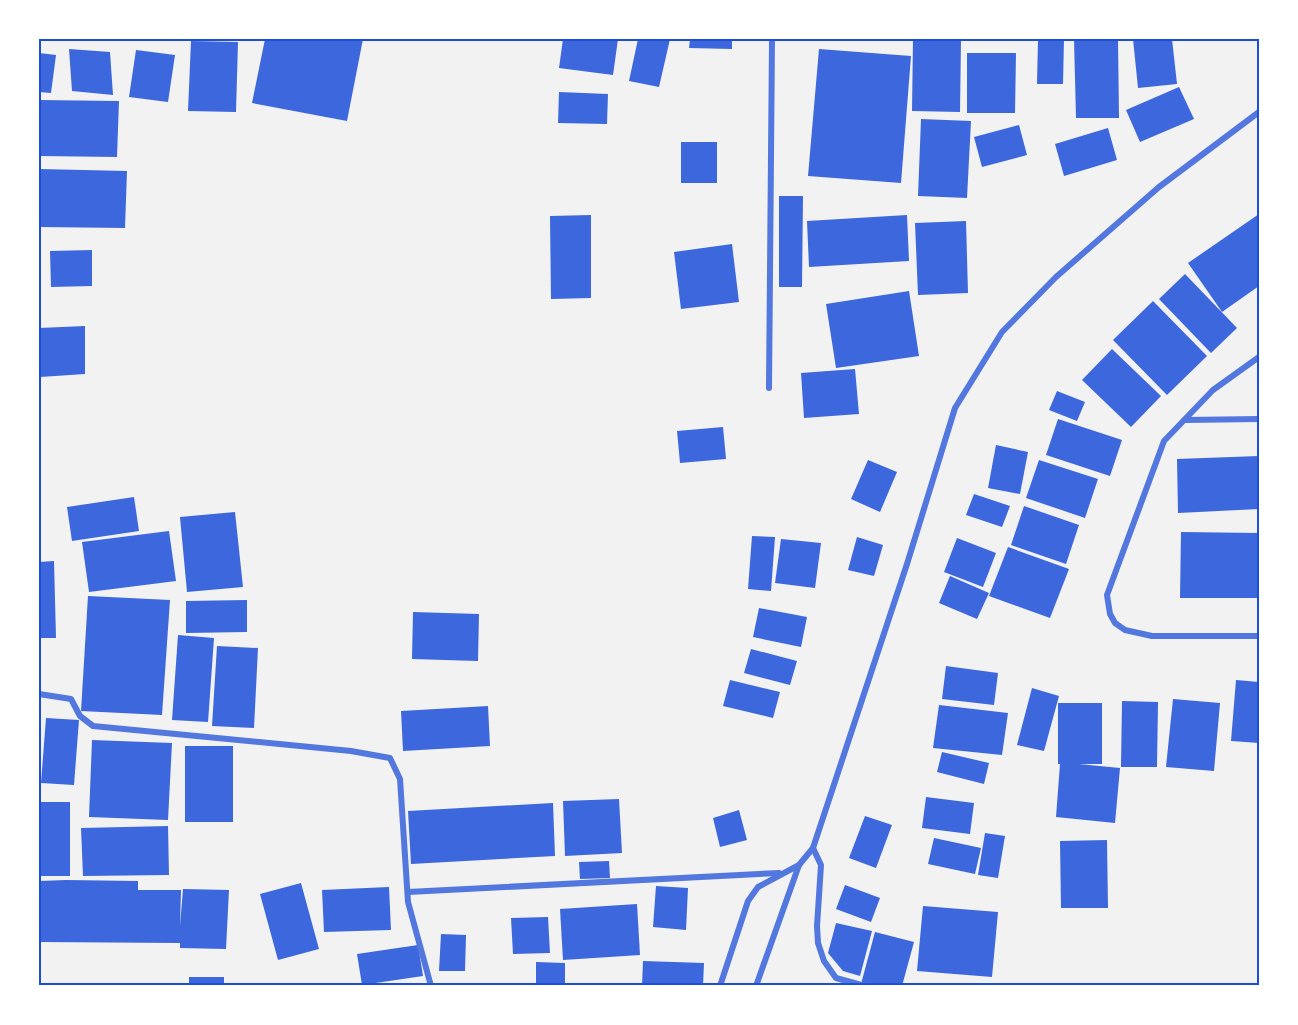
<svg xmlns="http://www.w3.org/2000/svg" width="1298" height="1025" font-family="Rubik,sans-serif">
	<rect width="100%" height="100%" fill="#f2f2f2"/>
	<g fill="#3d67dc">
		<path d="M265,39h98l-16,82 -95,-18z"/>
		<path d="M563,39h55l-5,36 -54,-7z"/>
		<path d="M638,39h32l-11,48 -30,-6z"/>
		<path d="M690,39h42v10l-43,-1z"/>
		<path d="M913,39h48l-1,73 -48,-1z"/>
		<path d="M1038,39h26l-1,45h-26z"/>
		<path d="M1074,39h44l1,79h-43z"/>
		<path d="M1133,39h39l5,45 -39,4z"/>
		<path d="M191,41l47,1 -2,70 -48,-1z"/>
		<path d="M69,49l41,3 3,43 -41,-4z"/>
		<path d="M819,49l92,7 -10,127 -93,-7z"/>
		<path d="M136,50l39,5 -7,47 -39,-5z"/>
		<path d="M39,53l17,2 -5,38 -12,-1z"/>
		<path d="M967,53h49l-1,60h-48z"/>
		<path d="M1179,87l15,32 -54,23 -14,-32z"/>
		<path d="M559,92l49,2 -1,30 -49,-1z"/>
		<path d="M39,100l80,1 -2,56 -78,-1z"/>
		<path d="M921,119l50,2 -4,77 -49,-2z"/>
		<path d="M1019,125l8,30 -45,12 -8,-30z"/>
		<path d="M1108,128l9,32 -53,16 -9,-32z"/>
		<rect x="681" y="142" width="36" height="41"/>
		<path d="M39,169l88,2 -2,57 -86,-1z"/>
		<path d="M779,196h24l-1,91h-23z"/>
		<path d="M1259,214v72l-37,26 -34,-49z"/>
		<path d="M591,215v83l-40,1 -1,-83z"/>
		<path d="M907,215l2,46 -100,6 -2,-46z"/>
		<path d="M966,221l2,72 -50,2 -3,-72z"/>
		<path d="M732,244l7,58 -58,7 -7,-57z"/>
		<path d="M92,250v36l-41,1 -1,-36z"/>
		<path d="M1185,274l52,54 -26,25 -52,-54z"/>
		<path d="M909,291l10,65 -83,12 -10,-64z"/>
		<path d="M1153,301l54,55 -40,39 -54,-55z"/>
		<path d="M85,326v48l-45,3 -1,-49z"/>
		<path d="M1112,349l49,47 -30,31 -49,-47z"/>
		<path d="M855,369l4,45 -55,4 -3,-45z"/>
		<path d="M1057,391l28,11 -8,19 -28,-11z"/>
		<path d="M1058,419l64,21 -12,36 -64,-21z"/>
		<path d="M723,427l3,32 -46,4 -3,-32z"/>
		<path d="M996,445l32,7 -8,42 -32,-6z"/>
		<path d="M1259,456v53l-81,4 -1,-54z"/>
		<path d="M868,460l29,12 -17,40 -29,-13z"/>
		<path d="M1039,460l59,19 -13,39 -59,-20z"/>
		<path d="M974,494l36,12 -8,21 -36,-12z"/>
		<path d="M134,497l5,34 -67,10 -5,-34z"/>
		<path d="M1024,506l55,19 -13,39 -55,-19z"/>
		<path d="M235,512l8,75 -56,5 -7,-75z"/>
		<path d="M169,531l7,50 -87,11 -7,-50z"/>
		<path d="M1181,532l78,1v65h-79z"/>
		<path d="M752,536l23,1 -4,54 -23,-2z"/>
		<path d="M857,537l26,8 -9,31 -26,-6z"/>
		<path d="M957,538l39,15 -13,34 -39,-15z"/>
		<path d="M781,539l40,4 -6,45 -40,-5z"/>
		<path d="M1008,547l61,22 -19,49 -61,-22z"/>
		<path d="M54,561l2,77h-17v-76z"/>
		<path d="M950,576l39,17 -12,26 -38,-16z"/>
		<path d="M88,596l82,4 -8,115 -81,-4z"/>
		<path d="M247,600v32l-61,1v-32z"/>
		<path d="M759,608l48,9 -6,30 -48,-10z"/>
		<path d="M413,612l66,2 -1,47 -66,-2z"/>
		<path d="M178,635l36,3 -6,84 -36,-2z"/>
		<path d="M217,646l41,2 -4,80 -42,-2z"/>
		<path d="M751,649l46,12 -7,24 -46,-12z"/>
		<path d="M946,666l52,7 -4,32 -52,-6z"/>
		<path d="M730,680l50,12 -7,26 -50,-12z"/>
		<path d="M1236,680l23,2v61l-28,-2z"/>
		<path d="M1032,688l27,8 -15,55 -27,-6z"/>
		<path d="M1173,699l47,4 -6,68 -48,-4z"/>
		<path d="M1122,701l36,1 -1,65h-36z"/>
		<path d="M1058,703h44v61h-23l41,4 -5,55 -59,-6 4,-53h-2z"/>
		<path d="M939,705l69,8 -6,42 -69,-7z"/>
		<path d="M488,706l2,40 -87,5 -2,-40z"/>
		<path d="M46,718l33,2 -5,65 -33,-2z"/>
		<path d="M92,740l80,3 -4,77 -79,-3z"/>
		<rect x="185" y="746" width="48" height="76"/>
		<path d="M942,752l47,11 -5,21 -47,-12z"/>
		<path d="M926,797l48,6 -4,31 -48,-6z"/>
		<path d="M619,799l3,54 -57,3 -2,-55z"/>
		<rect x="39" y="802" width="31" height="74"/>
		<path d="M553,803l2,53 -144,8 -3,-53z"/>
		<path d="M739,810l8,30 -27,7 -7,-29z"/>
		<path d="M865,816l27,9 -16,43 -27,-10z"/>
		<path d="M168,826l1,49 -86,1 -2,-48z"/>
		<path d="M985,833l20,3 -7,42 -20,-3z"/>
		<path d="M934,838l47,10 -6,26 -47,-10z"/>
		<path d="M1107,840l1,68h-47l-1,-67z"/>
		<path d="M609,861l1,17 -30,1 -1,-17z"/>
		<path d="M66,880l72,1v9h43l-1,36 3,-37 46,1 -3,59 -46,-1v-5l-141,-1v-61z"/>
		<path d="M301,883l18,66 -41,11 -18,-66z"/>
		<path d="M845,885l35,13 -9,24 -35,-13z"/>
		<path d="M656,886l32,2 -2,42 -33,-3z"/>
		<path d="M389,887l2,43 -67,2 -2,-42z"/>
		<path d="M637,904l3,51 -77,5 -3,-51z"/>
		<path d="M923,906l75,6 -6,65 -75,-6z"/>
		<path d="M548,917l2,36 -37,1 -2,-36z"/>
		<path d="M836,923l36,8 -12,45 -17,-5 -15,-18z"/>
		<path d="M875,932l39,10 -12,44h-34l-7,-2z"/>
		<path d="M441,934l25,1 -1,36h-26z"/>
		<path d="M418,945l5,31 -61,9 -5,-31z"/>
		<path d="M643,961l61,2 -1,23h-61z"/>
		<path d="M536,962l29,1v23h-29z"/>
		<rect x="189" y="977" width="35" height="9"/>
	</g>
	<g fill="none" stroke-linecap="round" stroke-linejoin="round">
		<g stroke="#5277de" stroke-width="6">
			<path d="M1259,357l-46,33 -49,51 -57,154 3,19 5,9 10,7 27,6h107"/>
			<path d="M769,388l3,-349"/>
			<path d="M1185,420l74,-1"/>
			<path d="M39,694l32,5 9,17 13,10 258,25 39,7 10,21 8,123 23,84"/>
			<path d="M813,848l8,17 -4,61 1,17 6,18 12,17 29,8"/>
			<path d="M408,892l371,-19"/>
			<path d="M720,986l28,-85 10,-14 41,-22 14,-17 94,-284 48,-156 47,-76 54,-55 103,-90 100,-75"/>
			<path d="M756,986l43,-121"/>
		</g>
	</g>
	<rect width="1298" height="1025" fill="none" stroke="#ffffff" stroke-width="81"/>
	<rect x="40" y="40" width="1218" height="944" fill="none" stroke="#1d4ed8" stroke-width="2"/>
</svg>
